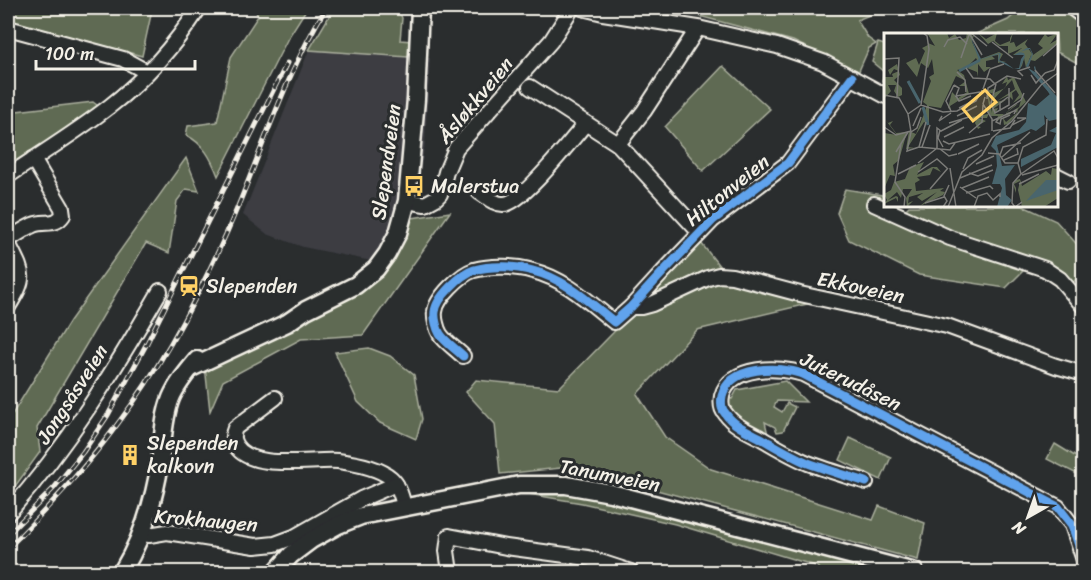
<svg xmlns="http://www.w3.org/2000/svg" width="1091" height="580" font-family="Sriracha,sans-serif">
	<rect width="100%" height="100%" fill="#2a2d2e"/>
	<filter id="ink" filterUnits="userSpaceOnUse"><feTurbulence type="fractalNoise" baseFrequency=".0167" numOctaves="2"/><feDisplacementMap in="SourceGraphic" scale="12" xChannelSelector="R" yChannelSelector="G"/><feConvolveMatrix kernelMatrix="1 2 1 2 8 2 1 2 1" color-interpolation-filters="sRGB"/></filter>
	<g filter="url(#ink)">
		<path fill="#3c3c42" d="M309,50l121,8 -5,86 -13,74 -26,46 -83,-17 -36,-13 -24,-19z"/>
		<g fill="#5f6b52" stroke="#aaae9d" stroke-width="1.5">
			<path d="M8,8h148l-4,2 -10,46 -134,-36z"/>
			<path d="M254,8h53l-19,30 -70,138c-7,-18 -14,-32 -32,-41l2,-9 29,-4 14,-65 27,-41z"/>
			<path d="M334,8h64l4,10 -2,22 12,1 -4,16 -99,-7z"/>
			<path d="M685,8h201l-29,12 11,18 8,6 -7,4 -11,25 -65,-32 -109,-29z"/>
			<path d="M1022,8h46l15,15v43l-26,-14 -1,-18h-80l32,-14z"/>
			<path d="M878,43l7,2v37l-3,-1 2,-9 -12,-10z"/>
			<path d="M723,66l47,43 -67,62 -38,-44z"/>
			<path d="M93,102l4,3v4l-89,58v-55z"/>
			<path d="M186,158l13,33 -13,-2 -9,12 -8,52 -23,-10 -109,185 3,24 -32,44v-75l62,-100z"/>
			<path d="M845,189l37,6 3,2 1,9h13l7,3 3,-3h114l33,15 27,30v18l-14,20 -44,-20 -19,19 -87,-13 -70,-35 -12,-27z"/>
			<path d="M450,212l-87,123 -62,4 -78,42 -13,30 -5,-45 159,-82 38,-47 10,-19z"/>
			<path d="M701,243l31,39 88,19 -123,29 -60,64 28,43 46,32 162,51 6,-14 46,17 -7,37 -347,-93 -71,7 -5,-50 -29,-32 10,-12 83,8z"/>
			<path d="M369,348l21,8 24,19 8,44 -6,20 -36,-16 -22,-21 -23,-50z"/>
			<path d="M785,381l21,21 -29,-1 -3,6 8,5 5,-9 8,4 -12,24 -6,1 -2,-5 -10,-5 4,17c-19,-10 -42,-18 -42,-42l5,2 5,-9z"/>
			<path d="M850,438l41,19 -10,23 -41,-20z"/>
			<path d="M1055,444l28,17v16l-36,-18z"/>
			<path d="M525,490l63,6 296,76h-61l-7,-6 -141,-42 -93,-21 -60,-10z"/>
		</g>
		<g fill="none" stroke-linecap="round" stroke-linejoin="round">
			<defs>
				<g id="minor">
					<path d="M582,8l21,5 95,15 79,18 46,16 63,34"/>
					<path d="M1072,8l12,9"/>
					<path d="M8,28l115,31 24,13"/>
					<path d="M530,87l88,57 82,89"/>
					<path d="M618,144l26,-33 54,-83"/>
					<path d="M1056,175l12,6"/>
					<path d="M8,176c34,-23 70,-45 102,-70 35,-27 65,-61 89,-98"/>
					<path d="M479,192c7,4 16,13 25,12 18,0 68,-65 82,-81"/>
					<path d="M407,201l18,3 11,-6 4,-4 6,-22 10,-24 95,-107 21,-33"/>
					<path d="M874,204l76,34 95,31 15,10 24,28"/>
					<path d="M8,240c8,-5 16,-11 25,-15 12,-5 22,2 30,-10l-1,-7 -29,-49"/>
					<path d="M8,243c16,32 19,33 0,64"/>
					<path d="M631,307h10l11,-3 56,-26 11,-3 13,1 68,18 147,32 109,40 28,8"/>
					<path d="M463,356c-7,-7 -18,-14 -23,-22 -3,-5 -6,-16 -5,-22 1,-14 26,-38 39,-42 18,-5 42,-4 59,1 32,8 56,31 81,51l17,-15 32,-35 50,-52 75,-57 64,-86"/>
					<path d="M275,398l-40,30c-3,7 -3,12 1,18 16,25 75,13 102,15 16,2 40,6 53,17 8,7 11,19 13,29"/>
					<path d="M866,482c-19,-6 -39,-12 -58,-19 -17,-7 -33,-17 -49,-26 -12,-6 -26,-12 -34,-24 -4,-4 -4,-11 -3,-17 8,-31 57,-30 81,-22l255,133 14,18 12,35"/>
					<path d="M8,513c60,-67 107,-144 152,-222"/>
					<path d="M142,533l7,2 18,-3 88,14 20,-2 19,-7 67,-38 35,-15"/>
					<path d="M450,572l-3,-21 2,-15 57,11 82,11 43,14"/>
				</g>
				<g id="major">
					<path d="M191,368l96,-45 19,-13 50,-25 20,-16 11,-15 11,-21 9,-32 9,-102 4,-91"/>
					<path d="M122,572c20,-33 32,-71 38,-109 3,-21 3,-45 11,-65 6,-14 16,-26 26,-38"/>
					<path d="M276,572l15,-17 20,-15 27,-15 23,-9 158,-31h47l45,8 304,79"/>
				</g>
			</defs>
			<use href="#minor" stroke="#f4f1e8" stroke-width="18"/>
			<use href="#major" stroke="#f4f1e8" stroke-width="21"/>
			<use href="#minor" stroke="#2a2d2e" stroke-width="14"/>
			<use href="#major" stroke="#2a2d2e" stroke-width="16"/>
			<defs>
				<g id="rail">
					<path d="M8,534l46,-46 29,-36 25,-37 39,-72 140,-280"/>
					<path d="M8,548c39,-39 78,-80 111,-126 44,-58 78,-123 108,-190 33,-74 56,-154 99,-224"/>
				</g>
			</defs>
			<use href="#rail" stroke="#f4f1e8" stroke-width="5"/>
			<use href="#rail" stroke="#2a2d2e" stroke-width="3" stroke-dasharray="9" stroke-linecap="butt"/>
			<defs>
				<g id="cycleway">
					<path d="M463,356c-7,-7 -18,-14 -23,-22 -3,-5 -6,-16 -5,-22 1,-14 26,-38 39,-42 18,-5 42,-4 59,1 32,8 56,31 81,51l17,-15 32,-35 50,-52 75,-57 64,-86"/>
					<path d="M866,482c-19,-6 -39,-12 -58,-19 -17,-7 -33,-17 -49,-26 -12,-6 -26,-12 -34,-24 -4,-4 -4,-11 -3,-17 8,-31 57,-30 81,-22l255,133 14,18 12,35"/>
				</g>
			</defs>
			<use href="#cycleway" stroke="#2a2d2e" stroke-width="13"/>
			<use href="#cycleway" stroke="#60a3ed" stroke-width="9"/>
		</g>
	</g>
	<defs>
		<symbol id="bus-bare" viewBox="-9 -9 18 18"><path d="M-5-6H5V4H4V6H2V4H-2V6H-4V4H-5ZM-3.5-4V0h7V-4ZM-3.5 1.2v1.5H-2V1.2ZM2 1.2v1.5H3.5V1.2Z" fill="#ffd166" stroke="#2a2d2e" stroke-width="2.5" paint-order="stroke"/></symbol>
		<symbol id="station-bare" viewBox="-9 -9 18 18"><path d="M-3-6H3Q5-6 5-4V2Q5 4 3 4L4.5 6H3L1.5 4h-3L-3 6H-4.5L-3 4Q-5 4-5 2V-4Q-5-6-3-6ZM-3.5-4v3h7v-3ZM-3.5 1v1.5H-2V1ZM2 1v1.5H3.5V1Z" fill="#ffd166" stroke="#2a2d2e" stroke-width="2.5" paint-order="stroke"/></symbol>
		<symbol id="building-bare" viewBox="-9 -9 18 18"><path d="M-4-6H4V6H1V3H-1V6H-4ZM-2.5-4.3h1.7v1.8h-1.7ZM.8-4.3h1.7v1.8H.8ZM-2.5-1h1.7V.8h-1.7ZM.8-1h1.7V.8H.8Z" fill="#ffd166" stroke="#2a2d2e" stroke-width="2.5" paint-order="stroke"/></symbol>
	</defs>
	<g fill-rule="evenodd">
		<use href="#bus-bare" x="399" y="171" width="30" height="30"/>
		<use href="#station-bare" x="174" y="271" width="30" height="30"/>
		<use href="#building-bare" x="115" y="440" width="30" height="30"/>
	</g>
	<g text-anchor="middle" stroke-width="6" stroke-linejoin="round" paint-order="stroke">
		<g font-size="20" fill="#f4f1e8" stroke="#2a2d2e">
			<text transform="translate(475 100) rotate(-50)" y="7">Åsløkkveien</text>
			<text transform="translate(386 162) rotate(-82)" y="7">Slependveien</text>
			<text transform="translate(727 190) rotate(-39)" y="7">Hiltonveien</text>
			<text transform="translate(861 287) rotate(12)" y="7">Ekkoveien</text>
			<text transform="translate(851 381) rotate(26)" y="7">Juterudåsen</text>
			<text transform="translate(72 394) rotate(-57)" y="7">Jongsåsveien</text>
			<text transform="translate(610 475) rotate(11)" y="7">Tanumveien</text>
			<text transform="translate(206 520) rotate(5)" y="7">Krokhaugen</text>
		</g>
		<g font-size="20" fill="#f4f1e8" stroke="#2a2d2e" text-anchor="start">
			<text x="431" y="193">Malerstua</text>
			<text x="206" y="293">Slependen</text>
			<text x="147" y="450">Slependen<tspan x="147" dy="23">kalkovn</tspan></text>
		</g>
	</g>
	<g transform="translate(884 33)">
		<rect width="174" height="174" fill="#2a2d2e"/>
		<path d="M43,0h20l2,5 6,-4 4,6 7,-2 1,-5h7l-3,4 3,-2 -2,7 8,17 19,-7 4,2 -4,7h7l-8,2v-8l-6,1 3,3 -9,2v6h5l-7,5 -6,-8v13l-1,-5 -10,-4 11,-6 -2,-4 -10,10 -9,2 7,5 5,19 -19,12 1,4 -3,-2 4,-16 6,6 9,-6 -2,-6h-6l7,-5 -10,-5 -15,32 -12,-2v19l-5,-3 -16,25 7,1 -9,1 3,-18 7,3 8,-20 3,-9 -4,-3 8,-21 -2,-4 5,-3 -2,-15 -4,9 -7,-5 -4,14 -11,-14 10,-5 3,7 6,-14 -3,-3 6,-3 -1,-9 1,7 7,3zM94,0l8,6 11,-6 -2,8 5,4 10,-4v-3l3,-5 -3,10 4,-1 2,5 12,-8 -3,5 8,11 10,-7 -5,-4 7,-10 3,3 10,-4 -8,11 8,-5v4l-23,18 -5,-1 1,-5 -5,13 -2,-10 -2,8 -3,3 5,-14h-11l9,-7 -14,6v-8h-9l-6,-5 -5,3zM13,31l3,11 -6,5 8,8v7l-4,2 -4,-6 2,-6h-8l3,6 -7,8v-22h9l-1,-3 7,-3 -5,-2 -4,6 -2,-5zM123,43l1,4 6,-3 12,25 -8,7 -1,5 -11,12 1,-2 -3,1 -1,-7 3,4 11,-9 -3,-3 5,-3 3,-10 -9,6 6,-8 -3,-5 -4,3 1,7 -3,-3 -17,12 5,-1 -3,6h9l-3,3 4,-1 2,-4 8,-7 3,-1 -12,9 5,-1v2l-7,2 -8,6 2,-6h-7l-5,-7 3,4 -2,5h-8l7,3 -9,5 4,1 -3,2 -3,-6 2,-6 -3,4 -2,-4 16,-3 -2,-6 3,-2 -2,-15 9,-3 -2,5 11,-5 2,-6 -5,2zM128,47l3,9 -18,12 12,-6v4l-17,4v10l-4,-21 6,2 -2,7zM0,85l4,5 5,-2 -3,4 6,8 11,-1 -8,28 -6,5 2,11 -5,-1 -6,14v-56l13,2zM40,129l-7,13 15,-8h5l4,5 -8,-4 -3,7 -13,2 3,3 -5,3 1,8 28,-3 -4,3 5,1 -2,3 -23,11 17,-14 -15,9 -5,-4 6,-4 -14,4 -1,6 5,-2 -6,6 -1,-9 6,-9h-9l-2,9 -4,-6 -9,8 8,-4 2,1v5l-2,-4 -12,6 3,-4 -3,-6 7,-4 3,-8 11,-3 5,-12zM168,135l6,1v29l-14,9h-22l-4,-17 2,-9 -6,3 2,4v5l-3,-9 3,-4 4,-1 2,7 24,-15 5,4z" fill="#5f6b52" fill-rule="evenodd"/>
		<path d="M86,3l11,23 18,-6 2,1 -2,6 7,3 8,6 5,-1 2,-9 3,-4h-10l13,-7h3l3,6 -5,14 7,4 -1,-5 1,-1 2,8 21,24v21l-9,2 -5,-6 1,9 -9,7 -5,-2 -34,16 5,21 13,-1 -10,14 1,16 6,5 -5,7h-10l5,-19 -2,-4h-8l5,-18 -1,-15 -5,-5 5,-10 23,-6 7,-8 2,-19 8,3 14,-12 -24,-28 6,-12 -2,-5 -11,3 5,1 1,3 -5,13h-6l-16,-8 1,-7 -20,6zM174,93v21l-37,20v-8l30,-14 5,-12 -7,-2zM162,147h12v10l-32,11z" fill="#49656d"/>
		<path fill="none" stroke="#49656d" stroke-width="3" d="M75,38l21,-11M24,48l12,22M163,54l11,18M39,74l5,18"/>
		<path fill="none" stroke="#7b7b78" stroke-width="1.5" d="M85,0l13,22M87,0l16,13M108,9l21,16M60,14l4,-7 12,-3 7,7M159,23l15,-13M77,25l8,-23M0,26l15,-1 -2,39M82,35l7,10 17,1 5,5M151,37l20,23M73,39l8,8 1,12M161,40l9,-3 4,-10M147,42l5,8 9,-10M139,43l-5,-5 12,-4M112,51l-5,19 4,10 14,-8v-17M70,52l5,3 -3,8 24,-4M99,56l7,-20 14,-5M0,62l15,3 9,16M72,63l3,5 12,-5M101,64l-2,7 9,15v12M103,66l1,-11 19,-12 14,3M37,72l8,-56 -2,-13 -4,-3M75,75l18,-9M124,76l13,-9 3,-7M67,78l-5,-10 8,-16M116,78v-8l8,-6M58,83l-3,5 12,-8M73,83l20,-10M114,86l-2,3 4,2 1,-5 9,-4M108,88l24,-11 -2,4M65,90l20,-6M128,92l14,-7h-9M29,93l8,-18M0,94l12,8 15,-4M56,97l-2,8 5,9M109,98l17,-3 5,-8M27,99l6,-4 4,-11M85,100l13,-11 1,-17M60,104l20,-10M59,108l6,3 41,-10M17,111l-6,38 10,15 -1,10M35,114l7,-25M38,114l8,-22M53,115v-20l4,3 21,-11M56,116l10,1 5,-7M12,119l12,-20M104,120l11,1 6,9h13l3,11M73,121l-8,2 -9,-7 -21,-2 -12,4 4,-19 -3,-18 13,-9 22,7 14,-1 19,-10 6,-11M74,121l21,-10M116,122l3,-8 18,-4M118,124l28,-25M120,127l14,-6 -1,-6M34,130l18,-14M134,130l5,-16 23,-12 1,-16M92,131l18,-8M66,135l6,39M79,136l5,-11 14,-8M34,139l19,-13 10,9M85,140l9,3 15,-6M14,141l18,-9M137,141l33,-23 4,7M137,141l-8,9 -1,20 3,4 7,-5M138,142l36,-10M76,145l32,-13M135,151l20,-10M76,154l16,11M78,155l27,-11M46,156l18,-21M82,160l24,-7 3,3M41,170l19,-6M59,174l4,-6 -3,-5 5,-11M64,174l14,-35 20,-17 10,-17 20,-17 29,-36 17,-12M90,174l4,-11 9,-3 6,7 7,-6v3"/>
		<path fill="#ffd166" fill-opacity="0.15" stroke="#ffd166" stroke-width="3" d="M101,57l11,12 -23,19 -10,-12z"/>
		<rect width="174" height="174" fill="none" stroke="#f4f1e8" stroke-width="3"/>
	</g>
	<rect width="1091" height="580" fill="none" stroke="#2a2d2e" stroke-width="30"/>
	<rect x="15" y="15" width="1061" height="550" fill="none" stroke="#f4f1e8" stroke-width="2" filter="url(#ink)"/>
	<g transform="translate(1028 517) rotate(220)" stroke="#2a2d2e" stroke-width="4.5" paint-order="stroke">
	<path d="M0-4.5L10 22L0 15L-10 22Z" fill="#f4f1e8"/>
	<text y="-9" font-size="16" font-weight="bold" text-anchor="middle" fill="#f4f1e8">N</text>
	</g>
	<path d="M36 60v9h159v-9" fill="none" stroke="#f4f1e8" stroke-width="3"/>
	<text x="45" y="60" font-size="18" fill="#f4f1e8" stroke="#2a2d2e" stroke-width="4.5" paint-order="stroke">100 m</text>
</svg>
